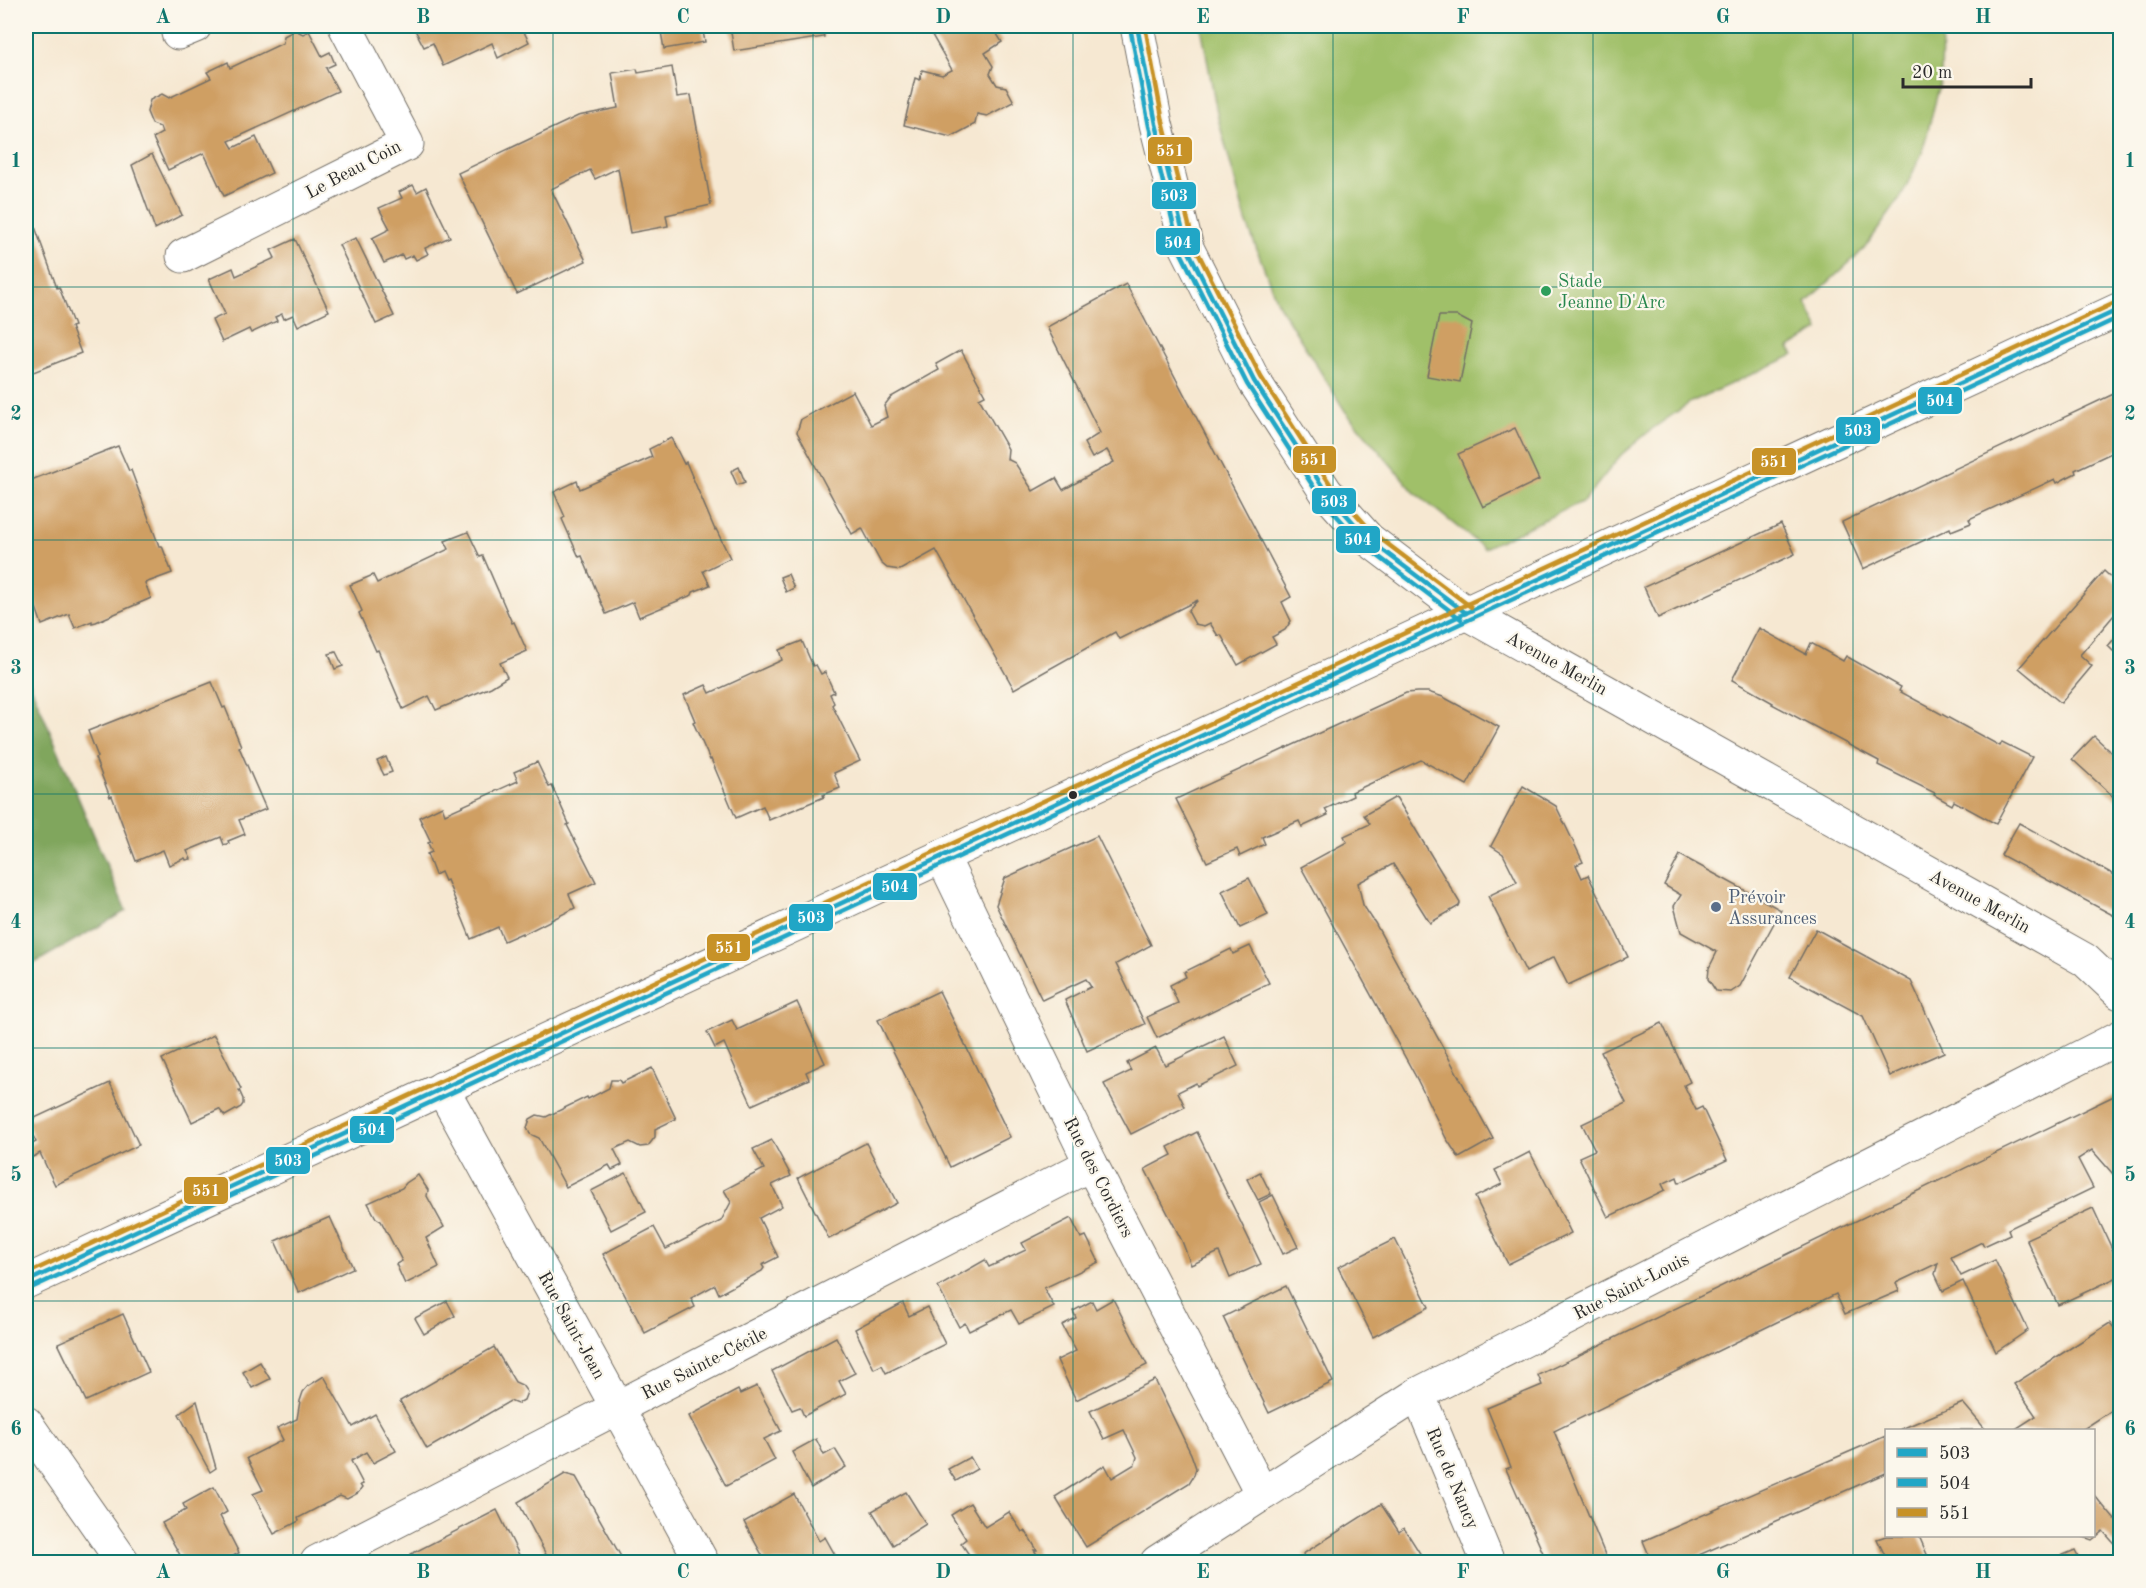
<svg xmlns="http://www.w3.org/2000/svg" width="2146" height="1588" font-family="'Old Standard TT',serif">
	<rect width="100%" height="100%" fill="#fbf7ec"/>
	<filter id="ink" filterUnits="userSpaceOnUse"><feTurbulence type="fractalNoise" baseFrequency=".0167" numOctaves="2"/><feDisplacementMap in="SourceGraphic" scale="12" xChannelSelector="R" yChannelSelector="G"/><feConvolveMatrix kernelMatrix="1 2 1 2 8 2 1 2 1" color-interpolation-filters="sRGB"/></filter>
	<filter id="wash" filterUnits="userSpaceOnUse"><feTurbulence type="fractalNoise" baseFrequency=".008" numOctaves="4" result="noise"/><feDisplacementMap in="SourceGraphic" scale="24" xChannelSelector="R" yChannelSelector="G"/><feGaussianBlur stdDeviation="1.35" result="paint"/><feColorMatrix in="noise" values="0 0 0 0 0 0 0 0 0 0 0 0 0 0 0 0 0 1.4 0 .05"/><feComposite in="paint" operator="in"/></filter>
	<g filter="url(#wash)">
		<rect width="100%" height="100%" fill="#f6e8d2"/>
		<path fill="#a0c069" stroke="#66764a" stroke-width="1.5" d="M1201,26h741l-1,54 -19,73 -21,44 -37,52 -58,54 13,27 -30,18 5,7 -103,47 -39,27 -31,26 -37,46 -100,47 -69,-55 -70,-82 -68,-109 -31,-81 -28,-103z"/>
		<path fill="#80a65d" stroke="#566844" stroke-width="1.5" d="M26,674l100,237 -100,57z"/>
		<g id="blocks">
			<g fill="#cf9f63">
				<path d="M413,26h108l8,16 -31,16 -6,-15 -49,23 -10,-23 -9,4z"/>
				<path d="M660,26h42l3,16 -41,7z"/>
				<path d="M730,26h101l1,1 -10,1 2,9 -90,14z"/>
				<path d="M949,26h43l10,16 -17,11 8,13 -3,8 7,11 9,2 8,15 -27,14 -10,-2 -2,10 -24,13 -47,-12 11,-47 5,2 2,-10 20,5 10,-5 -20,-35z"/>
				<path d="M295,30l8,4 6,-3 13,25 8,-4 5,12 -9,4 12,23 -109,50 4,7 23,-11 16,36 -48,23 -20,-43 -36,17 -15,-32 9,-5 -2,-6 -8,-3 -5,-12 3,-12 12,-6 7,4 42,-20 -4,-6 21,-10 2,6 53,-25 1,-7z"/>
				<path d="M672,67l5,30 14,-2 20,110 -45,10 2,11 -38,7 -12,-65 -23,11 -5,-9 -39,19 35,72 -69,33 -59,-121 120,-57 40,-8 -6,-35 25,-4 1,4z"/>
				<path d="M152,154l30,61 -27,14 -23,-64z"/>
				<path d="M413,185l4,7 9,-5 24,50 -25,11 3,6 -12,6 -3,-5 -9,4 -2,-4 -18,8 -12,-25 18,-9 -11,-21 23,-10 -3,-6z"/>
				<path d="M34,224l23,64 2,-1 15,39 -3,1 10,26 -55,22v-148z"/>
				<path d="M356,238l38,78 -18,8 -37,-79z"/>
				<path d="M295,239l34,72 -31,15 -5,-11 -9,4 -2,-5 -7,3 2,4 -26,12 -2,-4 -27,13 -10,-22 13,-6 -16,-35 24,-11 3,8 39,-18 -4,-8z"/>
				<path d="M1126,284l165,313 -9,5 9,19 -6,9 -13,7 4,7 -38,21 -17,-30 -3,1 -8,-13 -6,3 -9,-2 -7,-13 10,-11 -79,39 -4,-7 -101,57 -78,-139 -36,20 -13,-2 -6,-5 -19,-35 -10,6 -55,-102 4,-13 52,-28 18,34 16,-8 -3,-11 7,-9 48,-27 -3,-6 25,-14 24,45 -6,3 29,51 -1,10 8,4 18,28 23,-13 7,12 51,-28 -7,-12 -15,8 -8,-15 16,-10 -53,-106z"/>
				<path d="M1439,316h18l15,8 -12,58 -33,-6z"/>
				<path d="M2120,391v58l-45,21 1,3 -10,5 -9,5 -2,-4 -86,40 2,4 -20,8 -1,-3 -87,41 -21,-47z"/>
				<path d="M1515,428l24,52 -56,27 -25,-53z"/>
				<path d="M671,438l13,26 2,-2 29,68 1,-1 14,29 -27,13 7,14 -17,7 -1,3 -53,22 -6,-15 -27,12 -24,-58 -3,1 -17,-38 3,-2 -11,-25 23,-11 3,8 72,-32 -3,-8z"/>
				<path d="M118,446l11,25 2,-1 28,76h3l10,27 -27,10 6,15 -55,24 -4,1v-2l-17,7 -6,-14 -27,11 -16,-47v-96z"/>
				<path d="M739,467l6,15 -8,3 -6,-14z"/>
				<path d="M1781,524l14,30 -137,64 -14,-31z"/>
				<path d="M468,532l12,25 3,-1 29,67 2,-1 13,29 -27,12 7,14 -16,10 -55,23 -7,-14 -26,13 -25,-59 -2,1 -17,-38 3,-2 -12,-26 23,-10 4,8 72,-34 -4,-8z"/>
				<path d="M2104,571l16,15v22l-40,47 12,11 -31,37 -42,-35z"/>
				<path d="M788,574l6,14 -8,4 -6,-15z"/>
				<path d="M1759,628l47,26 5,-11 32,18 3,-5 55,31 -2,4 101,55 2,-4 30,15 -36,67 -42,-23 -2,4 -18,-10 1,-2 -57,-28 1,-4 -107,-57 1,-1 -41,-23z"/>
				<path d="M2120,632v26l-12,-12z"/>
				<path d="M802,641l11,25 3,-1 5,9 4,-2 9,20 -4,2 4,9 -2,2 28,56 -26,12 6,15 -17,7 1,2 -55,23 -6,-14 -27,12 -25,-59 -1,1 -17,-38 2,-1 -11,-26 22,-10 4,8 72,-33 -3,-10z"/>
				<path d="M336,652l7,14 -8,3 -6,-15z"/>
				<path d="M212,682l11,26 2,-1 16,39 -2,1 27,62 -27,11 6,14 -17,7 1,2 -5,2 -3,-8 -34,14 4,8 -5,1 -1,-2 -16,7 -6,-15 -27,11 -24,-65 -2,1 -15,-39 3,-1 -10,-26z"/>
				<path d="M1417,692h11l15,5 56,30 -32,58 -46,-25 -69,32 1,4 -28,13 3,6 -26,12 -3,-6 -37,16 3,7 -25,12 -3,-7 -30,13 -31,-63 230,-106z"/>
				<path d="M2094,736l26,24v43l-48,-44z"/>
				<path d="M386,757l6,15 -8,3 -7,-14z"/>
				<path d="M537,762l12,25 3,-1 17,38 -2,1 29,57 -27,12 6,14 -53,27v-2l-18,8 -6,-14 -27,12 -24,-59 -2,1 -4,-9 -6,3 -8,-21 5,-2 -4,-9 3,-1 -12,-25 23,-11 3,8 73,-33 -4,-9z"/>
				<path d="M1523,786l33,20 27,56 -7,3 6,13 6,-3 40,82 -60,28 -14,-28 -28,15 -38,-76 29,-14 -14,-28 -12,-8z"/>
				<path d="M1396,797l64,106 -1,3 -29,17 -37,-59 -35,19 5,22 12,18 118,216 -34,19 -13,-20 -30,-61 -115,-210 46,-25 -3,-6 26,-12 -6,-9z"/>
				<path d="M2019,823l101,55v41l-119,-64z"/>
				<path d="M1097,836l54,109 -35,19 29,60 -58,27 -22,-51 26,-13 -5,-8 -44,21 -46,-95 9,-27z"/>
				<path d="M1680,855l101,55 -41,76 -9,6 -15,-1 -8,-12 1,-11 8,-16 -36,-20 -7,-26 7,-11 -17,-10z"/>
				<path d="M1249,878l19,37 -28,13 -18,-37z"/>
				<path d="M1816,929l95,52 33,71 -54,24 -27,-60 -73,-39z"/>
				<path d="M1250,946l19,37 -112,55 -10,-21 31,-14 -8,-18 16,-8 -2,-5 47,-23 2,5z"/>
				<path d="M939,991l71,146 -60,30 -72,-147z"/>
				<path d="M797,1002l28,61 -19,9 3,7 -57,26 -28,-62 -9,5 -8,-16 25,-12 5,10z"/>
				<path d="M1662,1023l28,59 -6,3 12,25 6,-3 25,53 -48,23 -2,-6 -15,7 3,6 -57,27 -29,-60 16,-7 -13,-26 44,-21 -25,-51z"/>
				<path d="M214,1035l27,54 -2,1 4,9v5l-2,3 -16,9 -6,-7 -27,13 -30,-63z"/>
				<path d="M1224,1036l14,30 -41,20 -1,-3 -18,9 7,15 -54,27 -27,-50 27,-13 -4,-8 29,-15 9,17z"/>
				<path d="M652,1068l24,51 -21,10v8l-7,9 -8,1 -10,-5 -16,7 8,16 -10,5 -3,-5 -43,22 -27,-49 -9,-4 -3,-6 3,-9 7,-4 9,2 41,-20 1,2 21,-11 2,-8h8l2,3z"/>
				<path d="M110,1083l29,62 -84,40 -15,-32 -7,4 -6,-10 9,-5 -10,-20z"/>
				<path d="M2120,1093v89l-28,-32 -14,9 15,29 -85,41 2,5 -26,12 -2,-4 -31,15 10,19 34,-16 33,70 -32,22 -33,-71 -20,10 -8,-17 3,-11 -42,20 3,8 -54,23 -9,-20 -57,27 -225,110 54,131h-61l-41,-93 5,-2 -24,-59 55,-23 -4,-10z"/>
				<path d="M1197,1132l64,132 -31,14 -11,-26 -28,13 -9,-24 -37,-72 27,-14 -4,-8z"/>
				<path d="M772,1140l19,36 -19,9 10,21 -23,12 19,39 -16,8 2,3 -2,3 -43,23 -4,-9 -24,13 4,9 -50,26 -42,-79 51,-27 12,22 55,-28 10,-19 -7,-12 40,-21 -11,-20z"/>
				<path d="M866,1143l31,60 -68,36 -31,-61z"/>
				<path d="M1530,1152l41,81 -63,31 -33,-67 27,-13 -7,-14z"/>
				<path d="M1260,1172l11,22 -13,6 -11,-21z"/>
				<path d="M626,1173l20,39 -35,18 -20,-39z"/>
				<path d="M418,1175l10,15 -1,6 17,31 -18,11 13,29 -34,17 -9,-20 6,-3 -21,-40 -5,-3 -8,-15 34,-15 4,-5z"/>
				<path d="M1273,1195l25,52 -15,7 -24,-52z"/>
				<path d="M2093,1208l27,58v10l-62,29 -32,-66z"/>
				<path d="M330,1217l23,51 -54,25 -24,-52z"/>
				<path d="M1071,1218l10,20 5,-2 13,26 -55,26 10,19 -35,17 -8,-14 -42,21 -4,-8 -6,4 -21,-40 47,-27 4,7 37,-17 -4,-7z"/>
				<path d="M1395,1239l34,68 -56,30 -35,-70z"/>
				<path d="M1286,1286l47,96 -64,31 -46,-96z"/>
				<path d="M1113,1299l34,66 -71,35 -19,-40 19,-9 -14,-26 14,-7 -3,-7 19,-10 4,8z"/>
				<path d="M447,1301l8,15 -31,18 -9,-16z"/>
				<path d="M903,1303l6,13 18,-9 18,37 -59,29 -4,-8 -8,4 -19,-40z"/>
				<path d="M123,1314l26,58 -63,29 -28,-58z"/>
				<path d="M2110,1323l10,12v70l-38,25h-68l22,-14 -22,-32z"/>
				<path d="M836,1337l19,36 -16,8 7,13 -42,22 -4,-9 -8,3 -20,-39z"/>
				<path d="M494,1347l21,35 7,3 5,7 -3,8 -7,4 -7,-3 -83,48 -27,-48z"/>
				<path d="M260,1362l10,17 -18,9 -9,-16z"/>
				<path d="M324,1376l29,51 22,-13 21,37 -23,12 -7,-11 -15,9 12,23 -3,1 2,3 -4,5 -11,6 -7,-3 -42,22 1,3 -25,13 -21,-40 10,-4 -16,-32 36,-18 -6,-12 20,-9 3,-18 3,-9 5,-6z"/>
				<path d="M1155,1380l36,74 5,14 -2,7 -5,8 -103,64 -31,-50 50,-32 7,13 23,-14 2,-7 -13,-27 -20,9 -14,-28z"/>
				<path d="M757,1386l24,45 -17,8 11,21 -49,26 -37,-70 49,-26 2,4z"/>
				<path d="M197,1401l19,67 -6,4 -31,-58z"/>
				<path d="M1963,1403l23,27h-87z"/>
				<path d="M1886,1436v37l-203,89h-31l-9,-21z"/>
				<path d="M816,1439l8,16 11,-6 11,18 -35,21 -19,-36z"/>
				<path d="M970,1457l7,12 -21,12 -8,-12z"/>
				<path d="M565,1474l11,3 48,85h-63l-2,-3 -9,3 -32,-60z"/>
				<path d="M214,1487l13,25 -7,4 19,37 -18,9h-37l-22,-39 24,-13 -3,-6z"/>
				<path d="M906,1492l20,32 -33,21 -21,-34z"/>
				<path d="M794,1494l25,47 6,-4 14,25h-73l-22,-40z"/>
				<path d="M2094,1495l21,25 5,-5v35l-17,-19 -11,9 -11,-4h13z"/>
				<path d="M970,1503l15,24 24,-15 13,20 3,-2 12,20h-3l8,12h-68l-13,-19 5,-4 -15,-24z"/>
				<path d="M1381,1504l18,28 5,-4 19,30 -7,4h-108l-5,-8z"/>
				<path d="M497,1510l25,51 -107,1 -4,-8z"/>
				<path d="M1886,1536h33l10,23 -8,3h-33l-11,-23z"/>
				<path d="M2075,1550l6,12h-34z"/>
			</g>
		</g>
	</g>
	<g filter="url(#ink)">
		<use href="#blocks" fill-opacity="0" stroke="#726d65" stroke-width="1.5"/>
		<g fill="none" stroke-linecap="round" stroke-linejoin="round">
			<defs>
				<g id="minor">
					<path d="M178,33l17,-7"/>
					<path d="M183,256l224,-112 -62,-118"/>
					<path d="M942,856l149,308 171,330"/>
					<path d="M442,1088l260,474"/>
					<path d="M1418,1394l70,168"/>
					<path d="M26,1423l97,139"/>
					<path d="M317,1562l774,-398"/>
					<path d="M1157,1562l261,-168 702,-357"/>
				</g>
				<path id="tertiary" d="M1137,26l19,98 31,124 67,133 72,111 42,47 98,74 619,347 35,33"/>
				<path id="secondary" d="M26,1282l2094,-973"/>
			</defs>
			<use href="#minor" stroke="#726d65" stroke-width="35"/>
			<use href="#tertiary" stroke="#726d65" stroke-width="35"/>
			<use href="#secondary" stroke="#726d65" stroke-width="35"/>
			<use href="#minor" stroke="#fff" stroke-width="33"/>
			<use href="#tertiary" stroke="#fff" stroke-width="33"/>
			<use href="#secondary" stroke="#fff" stroke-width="33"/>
			<defs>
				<g id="bus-1">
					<path d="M1137,26l19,98 31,124 67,133 72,111 42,47 98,74"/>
					<path d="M26,1282l2094,-973"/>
				</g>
				<g id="bus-2">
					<path d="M1130,27l19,99 31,125 67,133 73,113 42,47 99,75"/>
					<path d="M29,1289l2091,-972"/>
				</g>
				<g id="bus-3">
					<path d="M1145,26l18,96 31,123 67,132 71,110 41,46 98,74"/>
					<path d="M26,1274l2091,-972"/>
				</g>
			</defs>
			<use href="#bus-1" stroke="#fbf7ec" stroke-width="9"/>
			<use href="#bus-2" stroke="#fbf7ec" stroke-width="9"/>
			<use href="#bus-3" stroke="#fbf7ec" stroke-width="9"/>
			<use href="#bus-1" stroke="#21a6c6" stroke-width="4.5"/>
			<use href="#bus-2" stroke="#21a6c6" stroke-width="4.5"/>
			<use href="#bus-3" stroke="#c79227" stroke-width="4.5"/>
		</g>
	</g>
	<path fill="none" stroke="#0f766e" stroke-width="1.5" stroke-opacity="0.55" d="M293,26v1536M553,26v1536M813,26v1536M1073,26v1536M1333,26v1536M1593,26v1536M1853,26v1536M26,287h2094M26,540h2094M26,794h2094M26,1048h2094M26,1301h2094"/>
	<circle fill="#2e9e5b" stroke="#fbf7ec" stroke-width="2" cx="1546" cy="291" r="6"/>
	<circle fill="#2b2b2b" stroke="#fbf7ec" stroke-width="2" cx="1073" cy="795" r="5"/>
	<circle fill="#5c6f8a" stroke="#fbf7ec" stroke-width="2" cx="1716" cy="907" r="6"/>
	<g text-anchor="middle" stroke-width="4.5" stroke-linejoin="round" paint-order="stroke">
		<g font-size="18" fill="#2b2b2b" stroke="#fbf7ec">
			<text transform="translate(353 169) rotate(-28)" y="6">Le Beau Coin</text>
			<text transform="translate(1557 663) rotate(29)" y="6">Avenue Merlin</text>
			<text transform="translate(1980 901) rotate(29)" y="6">Avenue Merlin</text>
			<text transform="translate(1099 1177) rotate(63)" y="6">Rue des Cordiers</text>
			<text transform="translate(1631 1286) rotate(-27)" y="6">Rue Saint-Louis</text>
			<text transform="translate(572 1325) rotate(61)" y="6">Rue Saint-Jean</text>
			<text transform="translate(704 1363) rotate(-27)" y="6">Rue Sainte-Cécile</text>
			<text transform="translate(1453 1478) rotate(67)" y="6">Rue de Nancy</text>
		</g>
		<g font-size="18" fill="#27864d" stroke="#fbf7ec" text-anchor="start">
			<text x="1558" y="287">Stade<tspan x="1558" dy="21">Jeanne D'Arc</tspan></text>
		</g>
		<g font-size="18" fill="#4e5e75" stroke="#fbf7ec" text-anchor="start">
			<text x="1728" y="903">Prévoir<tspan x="1728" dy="21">Assurances</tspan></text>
		</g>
	</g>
	<g stroke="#fbf7ec" stroke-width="2">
		<rect x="1147" y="136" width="46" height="29" rx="6" fill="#c79227"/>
		<rect x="1151" y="181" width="46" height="29" rx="6" fill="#21a6c6"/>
		<rect x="1155" y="227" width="46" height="29" rx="6" fill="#21a6c6"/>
		<rect x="1917" y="386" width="46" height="29" rx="6" fill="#21a6c6"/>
		<rect x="1835" y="416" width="46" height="29" rx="6" fill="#21a6c6"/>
		<rect x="1292" y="445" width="45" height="29" rx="6" fill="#c79227"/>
		<rect x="1751" y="447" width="46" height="29" rx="6" fill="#c79227"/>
		<rect x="1311" y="487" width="46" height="28" rx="6" fill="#21a6c6"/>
		<rect x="1335" y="525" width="46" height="29" rx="6" fill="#21a6c6"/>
		<rect x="872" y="872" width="46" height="29" rx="6" fill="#21a6c6"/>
		<rect x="788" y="903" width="46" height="29" rx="6" fill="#21a6c6"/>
		<rect x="706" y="933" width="45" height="29" rx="6" fill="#c79227"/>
		<rect x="349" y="1115" width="46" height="29" rx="6" fill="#21a6c6"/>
		<rect x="265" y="1146" width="46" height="29" rx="6" fill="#21a6c6"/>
		<rect x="183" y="1176" width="46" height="29" rx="6" fill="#c79227"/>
	</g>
	<g font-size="16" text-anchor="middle" font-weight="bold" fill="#fff">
		<text x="1170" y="156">551</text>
		<text x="1174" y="201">503</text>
		<text x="1178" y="248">504</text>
		<text x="1940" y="406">504</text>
		<text x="1858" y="436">503</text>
		<text x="1314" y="465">551</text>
		<text x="1774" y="467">551</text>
		<text x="1334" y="507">503</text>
		<text x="1358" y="545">504</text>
		<text x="895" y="892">504</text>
		<text x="811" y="923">503</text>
		<text x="729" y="953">551</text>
		<text x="372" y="1135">504</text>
		<text x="288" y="1166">503</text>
		<text x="206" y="1196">551</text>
	</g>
	<rect width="2146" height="1588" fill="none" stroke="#fbf7ec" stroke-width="66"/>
	<rect x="1885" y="1429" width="210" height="108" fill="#fbf7ec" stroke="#a8a59f" stroke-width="1.5"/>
	<rect x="1897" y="1448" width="30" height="9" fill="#21a6c6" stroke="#a8a59f" stroke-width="1.5"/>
	<text x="1939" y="1459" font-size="18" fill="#2b2b2b">503</text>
	<rect x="1897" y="1478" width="30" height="9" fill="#21a6c6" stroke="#a8a59f" stroke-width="1.5"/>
	<text x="1939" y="1489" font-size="18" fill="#2b2b2b">504</text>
	<rect x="1897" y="1508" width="30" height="9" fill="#c79227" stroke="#a8a59f" stroke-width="1.5"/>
	<text x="1939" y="1519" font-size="18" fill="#2b2b2b">551</text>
	<path d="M1903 78v9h128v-9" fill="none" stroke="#2b2b2b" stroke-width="3"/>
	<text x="1912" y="78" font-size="18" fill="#2b2b2b" stroke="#fbf7ec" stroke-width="4.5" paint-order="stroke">20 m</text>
	<rect x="33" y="33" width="2080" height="1522" fill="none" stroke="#0f766e" stroke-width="2"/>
	<g font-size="20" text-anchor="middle" font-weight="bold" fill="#0f766e">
		<text x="163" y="23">A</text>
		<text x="423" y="23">B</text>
		<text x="683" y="23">C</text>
		<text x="943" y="23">D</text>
		<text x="1203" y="23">E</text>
		<text x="1463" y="23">F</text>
		<text x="1723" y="23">G</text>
		<text x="1983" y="23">H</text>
		<text x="16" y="167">1</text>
		<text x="2130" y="167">1</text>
		<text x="16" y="420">2</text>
		<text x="2130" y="420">2</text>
		<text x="16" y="674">3</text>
		<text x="2130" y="674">3</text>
		<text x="16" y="928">4</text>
		<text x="2130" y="928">4</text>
		<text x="16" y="1181">5</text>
		<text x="2130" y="1181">5</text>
		<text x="16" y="1435">6</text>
		<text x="2130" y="1435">6</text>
		<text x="163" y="1578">A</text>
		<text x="423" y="1578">B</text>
		<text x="683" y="1578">C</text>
		<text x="943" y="1578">D</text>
		<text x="1203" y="1578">E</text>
		<text x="1463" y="1578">F</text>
		<text x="1723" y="1578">G</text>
		<text x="1983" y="1578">H</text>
	</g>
</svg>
